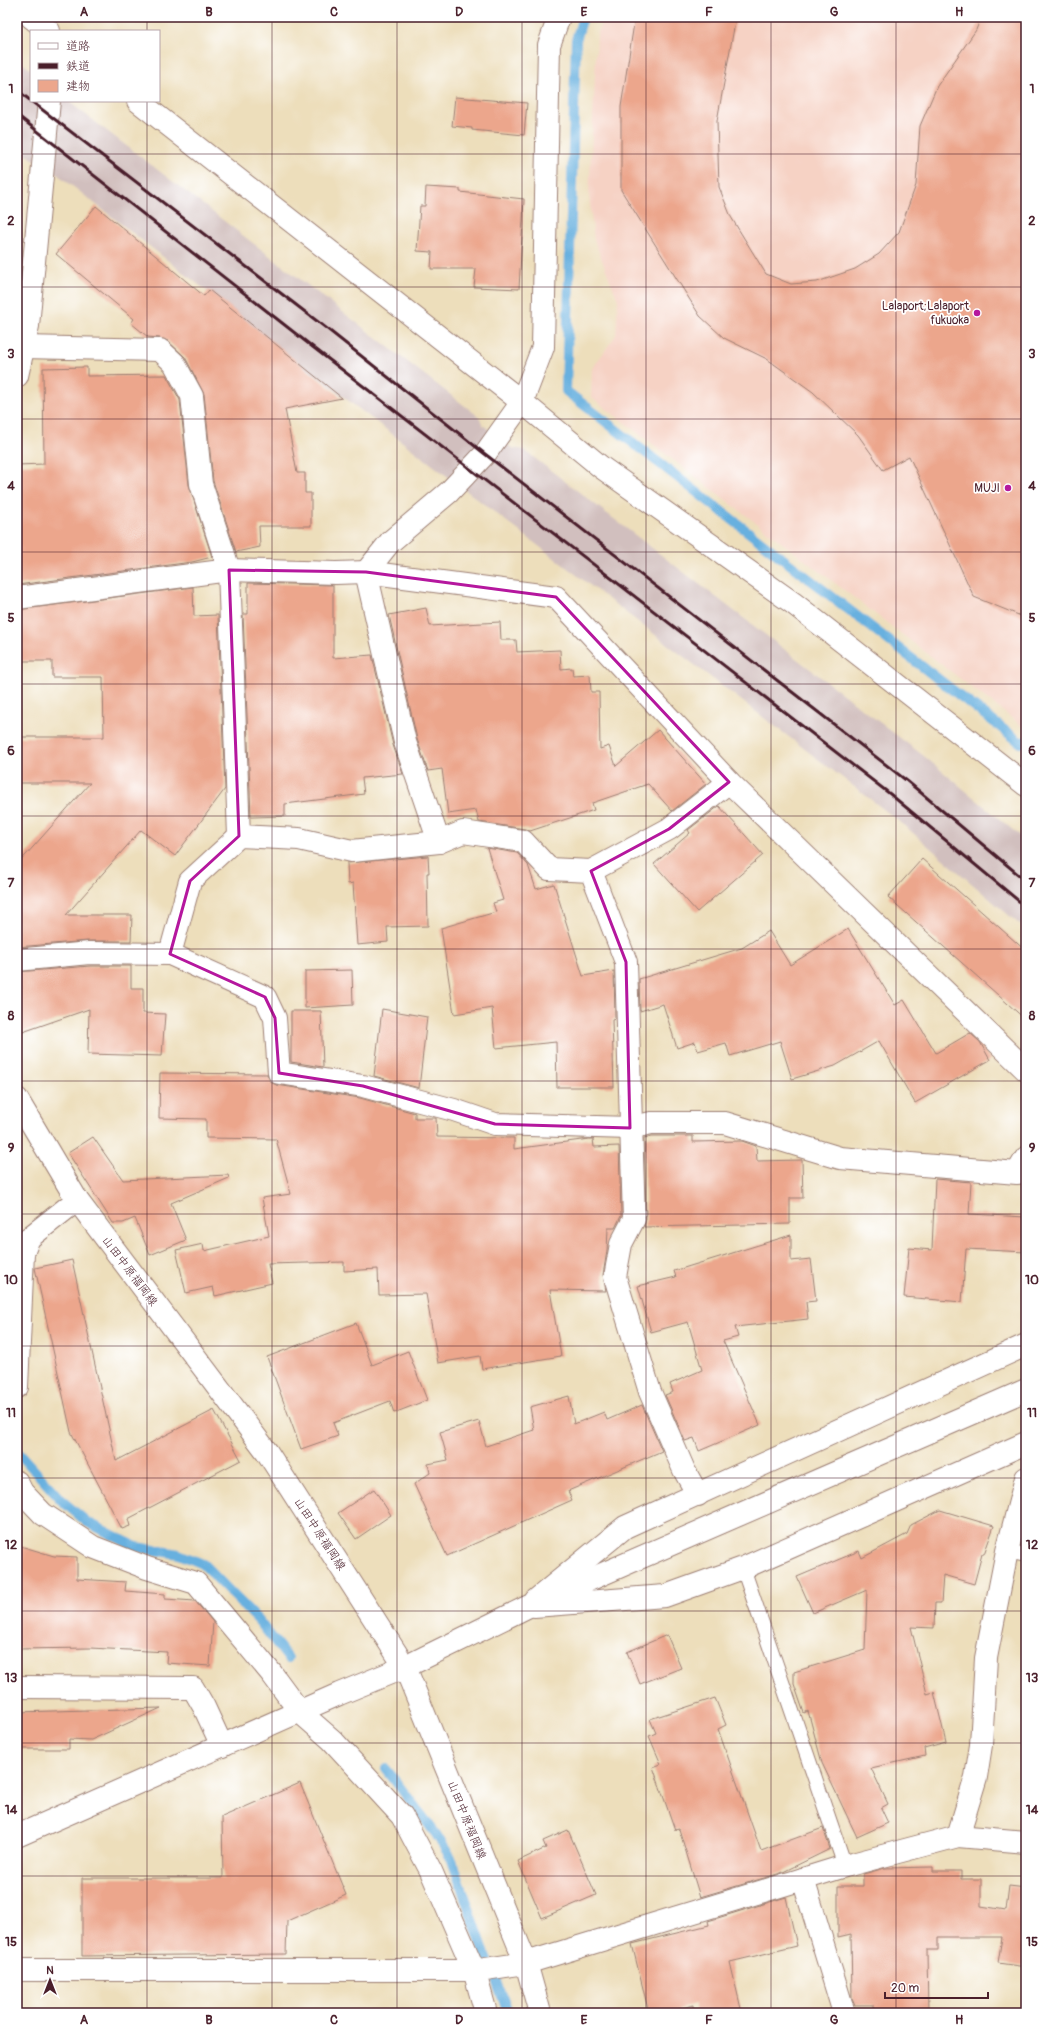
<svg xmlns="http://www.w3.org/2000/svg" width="1043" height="2030" font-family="Pangolin,'Klee One',sans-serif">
	<rect width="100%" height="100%" fill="#fff"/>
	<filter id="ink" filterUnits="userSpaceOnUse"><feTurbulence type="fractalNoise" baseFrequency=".025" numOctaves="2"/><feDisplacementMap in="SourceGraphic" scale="8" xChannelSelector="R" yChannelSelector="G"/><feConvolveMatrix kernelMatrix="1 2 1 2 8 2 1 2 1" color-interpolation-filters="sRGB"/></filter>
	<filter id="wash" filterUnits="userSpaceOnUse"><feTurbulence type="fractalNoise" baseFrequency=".012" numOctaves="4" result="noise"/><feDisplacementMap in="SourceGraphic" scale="16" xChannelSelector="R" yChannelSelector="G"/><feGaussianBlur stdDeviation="0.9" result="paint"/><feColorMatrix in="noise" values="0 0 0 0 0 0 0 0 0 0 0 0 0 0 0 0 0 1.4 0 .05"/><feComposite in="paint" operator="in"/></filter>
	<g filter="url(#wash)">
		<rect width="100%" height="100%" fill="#eddebb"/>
		<path fill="#f6d2c4" d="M603,17h423v712l-435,-332 1,-28 24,-34 2,-35 -24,-60 -5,-45 8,-159z"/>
		<path fill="#d1bfbe" d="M17,59l14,11v31h37l410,315 5,9 29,23 12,2 401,307 101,84v89l-127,-109 -600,-458 -242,-189 -40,-25z"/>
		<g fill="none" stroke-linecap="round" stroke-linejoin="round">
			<g stroke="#68b0df" stroke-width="10">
				<path d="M583,17l-7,23 -10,351 455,352 5,-2"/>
				<path d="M17,1451l44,49 26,22 49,25 43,7 24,10 55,56 30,38"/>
				<path d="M386,1769l50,65 16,26 33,94 11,25 12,34"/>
			</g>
		</g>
		<g id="blocks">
			<g fill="#eca68c">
				<path d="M635,17h101l-19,104 2,66 12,30 35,57 25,10 26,-2 38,-13 24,-15 20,-22 17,-47 4,-59 17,-40 39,-56 5,-13h45v601l-52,-21 -65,-141 -26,14 -25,-35 -45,-43 -46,-33 -43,-21 -24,-22 -79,-126v-83z"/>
				<path d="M455,97l72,6 -3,32 -52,-5v-2l-20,-2z"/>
				<path d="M426,187l34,2v3l64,7 -5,90 -45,-2 2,-18h-45l1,-17 -15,-1 3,-45h5z"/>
				<path d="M96,206l108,90 5,-6 133,108 -57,11 12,64h8v20h6v33h-52l1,21 -24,5 -23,-71 -9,-87 -19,-37 -17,-16 -8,-3 -12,-1 -17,-14 3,-4 -78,-65z"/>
				<path d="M87,367v9l79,-1 14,25 9,85 23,72 -20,5 -175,23v-120l27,-1 -1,-96z"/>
				<path d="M248,583l85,2v73l39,-3 21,90 10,29 -41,4 2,16 -79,10v12l-34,1 -8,-203h5z"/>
				<path d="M193,587l1,29 24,-1 7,174 -50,67 -34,-26 -75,85h66l-1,26h-43l-71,6v-82l73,-82h-73v-46h87l-1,-60h-51v-16h-35v-51z"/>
				<path d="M426,608l4,18 70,-4 1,18h15l1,12 43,-2 1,19 11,-1 1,8 17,-1 1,17h8l1,57 9,-3 7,20 42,-36 48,54 -34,27 -24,-27 -56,19 2,7 -64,21 -5,-2 -46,-7 -3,-12 -28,4 -6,-45 -14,2 -11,-32 -28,-124z"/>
				<path d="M719,806l44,49 -66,57 -43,-48 36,-31 -2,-3z"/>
				<path d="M487,848l30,5 11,12 8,24 18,-5 29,92 31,-5 1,48 -3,1 2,67h-57l-1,-45 -60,6 -4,-40 -38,6 -13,-86 55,-16 -3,-9 10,-3z"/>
				<path d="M428,856l1,17h-2l1,53 -41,1 1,15 -31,3 -4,-62 -5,1 -1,-21z"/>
				<path d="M922,859l104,92v69l-138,-123z"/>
				<path d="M848,929l47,76 9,-5 32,53 34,-20 10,9 10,18 -75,43 -36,-62 -44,25 -43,13 -12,-38 -50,15 -4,-13 -28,8 -3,-9 -18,6 -14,-44 -23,7 -1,-32 103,-31 27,-17 21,34z"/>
				<path d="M90,966h41v22h12v25l22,1 -3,42 -74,-2 1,-45 -72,25v-62z"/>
				<path d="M352,970l1,35 -48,3v-37z"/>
				<path d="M382,1009l45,8 -8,71 -45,-12z"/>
				<path d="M291,1011h30l2,56 -32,-5z"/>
				<path d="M160,1073l107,1 5,9 5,2 83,13 55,15v5h21l1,19 77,1v11l75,-10h4l1,8 25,-1 2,70 -6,12h-7l-1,23 -4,24 3,16 -56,-1 11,66 -79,13 -2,-13 -42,7 -12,-69 -47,1 -1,-26 -34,2v-9l-76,2 4,19 -57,13 -2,-9 -27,6 -10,-43 27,-6 1,7 65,-15 -7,-38 29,-4 -15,-55 -70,-1v-19l-47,-1z"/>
				<path d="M652,1136h41v6l49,-1 14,5 1,15 45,-1 1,38h-13v26l-146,3 2,-8 -2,-81z"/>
				<path d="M93,1137l30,43 105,-5 1,3 -58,25 15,37 -36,15 -15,-37 -12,5h-10l-45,-70z"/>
				<path d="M935,1179l36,3 -2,32 57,3v35l-60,-3 -4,53 -58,-5 5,-49 23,2z"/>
				<path d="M791,1235v26l20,-2 5,42 -10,1 2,17 -73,8 3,10 -15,4 37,84 -61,26 -5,-13 -9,3 -20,-46 8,-3 -3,-8 32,-14 -14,-48 -37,10 -13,-46 38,-9 -2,-6z"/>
				<path d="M72,1260l44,201 98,-51 27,50 -113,59 2,7 -8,3 -51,-97 -36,-164z"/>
				<path d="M356,1323l16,42 36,-14 19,49 -33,13 -4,-12 -57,22 5,13 -37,13 -34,-92z"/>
				<path d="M569,1396l5,28 30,-12 3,8 35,-15 20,46 -94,40 4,9 -125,56 -33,-72 16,-11 -2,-9 20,-4 -8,-28 39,-11 7,25 48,-16 -4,-23z"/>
				<path d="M374,1489l17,26 -35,24 -18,-26z"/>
				<path d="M940,1510l54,16 -10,28h-2l-8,30 -31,-9 -2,28h-6l-1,25 -23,-1 16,67 7,-2 12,50 -22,6 1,8 -54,12 17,36 -7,4 7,15 -31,14 -35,-74 -14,-52 -4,2 -10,-29v-12l71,-22 2,-60 -54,23 -16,-36 62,-26 3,7 45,-24 4,-9z"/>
				<path d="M17,1545l37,11 23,1v22l49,3 -1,9 40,3v5l30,2 18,21 -3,44 -44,-3 1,-11 -77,-4 -73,1z"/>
				<path d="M667,1635l14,33 -41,16 -13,-32z"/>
				<path d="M715,1698l11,27 -8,4 43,122 62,-23 7,21 -49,24 -81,24 -21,-68 -4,1 -22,-63 8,-3 -12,-28 7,-3 -6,-14z"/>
				<path d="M161,1708l-70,32 -22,-1v10h-52v-37z"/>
				<path d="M300,1783l46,112 -59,26 -1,33 -204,2v-78h141l-1,-61z"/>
				<path d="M568,1830l28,65 -54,23 -24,-57 28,-13 -3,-7z"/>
				<path d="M933,1867v4h28v8h20v27l25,4 3,-24 17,2v79l-28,-4 4,-26h-64v13h-11l1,63h-54l-1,-8h-18l-3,-7 -1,-64 -13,3v-51h25v-12l22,-6z"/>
				<path d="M786,1897l11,49 -67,16 12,51h-48v-8l-30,8h-15l-17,-69 77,-19 -1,-4z"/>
			</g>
		</g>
	</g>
	<g filter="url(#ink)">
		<use href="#blocks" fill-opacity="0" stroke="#9c7e73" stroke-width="1"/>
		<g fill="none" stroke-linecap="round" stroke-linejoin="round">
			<defs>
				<g id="lane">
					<path d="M1007,1551l19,4"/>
					<path d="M743,1568l102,298"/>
				</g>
				<g id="street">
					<path d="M23,347l137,3 14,13 18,33 9,88 28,86 10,266"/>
					<path d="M17,376l11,-50 21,-225"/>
					<path d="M17,598l212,-28 107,3 30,-1 190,25 173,185 297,288"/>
					<path d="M439,842l-34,-100 -39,-170 24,-30 59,-50 36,-38 37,-52 21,-55 6,-302 10,-28"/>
					<path d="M591,871l78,-42 60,-47"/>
					<path d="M170,954l20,-73 49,-45 60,3 53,12 87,-9 24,-10 60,9 26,28 42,2 35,91 8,257 -13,25 -6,33 35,115 34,78 14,25"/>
					<path d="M17,960l72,-7 81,1 95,43 10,21 4,55 84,13 91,24 41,14 135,4 21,-5h74l115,35 177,15 9,-15"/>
					<path d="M17,1387l6,-134 6,-15 48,-38"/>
					<path d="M17,1482l5,10 21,22 50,33 54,21 49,15 76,91 28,38 32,28 70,76 29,55 43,99 12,43"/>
					<path d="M536,1600l89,-73 401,-182"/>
					<path d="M534,1606l131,-10 78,-28 283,-125"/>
					<path d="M17,1687l176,1 11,19 18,39"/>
					<path d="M958,1836l18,-59 5,-32 5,-87 21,-107 19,-73"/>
					<path d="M803,1879l42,-13 113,-30 68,6"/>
					<path d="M17,1970h462l47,-7 277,-84 41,134"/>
				</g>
				<g id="secondary">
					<path d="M31,17l18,14"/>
					<path d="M138,101l384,301 79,65 192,136 233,182"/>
					<path d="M17,1099l60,101 190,252 138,215 121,296 14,50"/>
					<path d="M17,1836l322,-142 66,-27 124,-61 497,-216"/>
				</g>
			</defs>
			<use href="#lane" stroke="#9c7e73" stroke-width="16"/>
			<use href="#street" stroke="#9c7e73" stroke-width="24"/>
			<use href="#secondary" stroke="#9c7e73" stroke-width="24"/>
			<use href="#lane" stroke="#fff" stroke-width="14"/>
			<use href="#street" stroke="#fff" stroke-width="22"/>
			<use href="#secondary" stroke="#fff" stroke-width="22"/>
			<g stroke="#4a1f2b" stroke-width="3">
				<path d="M17,90l14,11"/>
				<path d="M31,101l295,227 159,126 422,327 119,100"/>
				<path d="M17,115l297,233 576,446 136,113"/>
			</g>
		</g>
	</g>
	<path fill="none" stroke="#b5179e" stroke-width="3" stroke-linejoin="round" d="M229,570l137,2 190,25 173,185 -60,47 -78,42 35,91 4,166 -135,-4 -132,-38 -84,-13 -4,-55 -10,-21 -95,-43 20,-73 49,-45z"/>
	<path fill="none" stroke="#4a1f2b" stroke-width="1" stroke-opacity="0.55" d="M147,17v14M272,17v1996M397,17v1996M522,17v1996M646,17v1996M771,17v1996M896,17v1996M147,101v1912M17,154h1009M17,287h1009M17,419h1009M17,552h1009M17,684h1009M17,816h1009M17,949h1009M17,1081h1009M17,1214h1009M17,1346h1009M17,1478h1009M17,1611h1009M17,1743h1009M17,1876h1009"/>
	<g fill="#b5179e" stroke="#fff" stroke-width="1.5">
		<circle cx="977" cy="313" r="4"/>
		<circle cx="1008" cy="488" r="4"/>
	</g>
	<g text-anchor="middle" stroke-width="3.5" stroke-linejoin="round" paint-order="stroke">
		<g font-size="12" fill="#4a1f2b" stroke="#fff" text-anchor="end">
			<text x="969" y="310">Lalaport;Lalaport<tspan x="969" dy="14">fukuoka</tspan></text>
			<text x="1000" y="492">MUJI</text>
		</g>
		<g font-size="12" fill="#4a1f2b" stroke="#fff">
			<text transform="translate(130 1271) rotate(53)" y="4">山田中原福岡線</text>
			<text transform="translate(320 1534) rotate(57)" y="4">山田中原福岡線</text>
			<text transform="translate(467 1820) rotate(68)" y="4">山田中原福岡線</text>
		</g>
	</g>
	<rect width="1043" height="2030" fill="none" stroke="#fff" stroke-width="44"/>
	<rect x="30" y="30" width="130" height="72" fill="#ffffff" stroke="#b7a5aa"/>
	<rect x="38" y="43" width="20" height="6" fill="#ffffff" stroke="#b7a5aa"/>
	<text x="66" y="50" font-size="12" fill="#4a1f2b">道路</text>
	<rect x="38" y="63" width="20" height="6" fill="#4a1f2b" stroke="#b7a5aa"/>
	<text x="66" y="70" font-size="12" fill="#4a1f2b">鉄道</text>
	<rect x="38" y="80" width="20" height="12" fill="#eca68c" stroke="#b7a5aa"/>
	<text x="66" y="90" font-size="12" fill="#4a1f2b">建物</text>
	<g transform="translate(50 1980)" stroke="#ffffff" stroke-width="3" paint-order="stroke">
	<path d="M0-3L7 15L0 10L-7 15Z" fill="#4a1f2b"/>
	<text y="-6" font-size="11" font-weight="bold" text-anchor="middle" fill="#4a1f2b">N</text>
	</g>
	<path d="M885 1992v6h103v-6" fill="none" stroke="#4a1f2b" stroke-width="2"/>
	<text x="891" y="1992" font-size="12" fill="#4a1f2b" stroke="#ffffff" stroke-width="3" paint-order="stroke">20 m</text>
	<rect x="22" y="22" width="999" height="1986" fill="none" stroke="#4a1f2b" stroke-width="1.5"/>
	<g font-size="13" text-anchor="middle" font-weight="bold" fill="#4a1f2b">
		<text x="84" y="16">A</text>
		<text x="209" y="16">B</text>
		<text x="334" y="16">C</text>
		<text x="459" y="16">D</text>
		<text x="584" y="16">E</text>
		<text x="709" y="16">F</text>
		<text x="834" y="16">G</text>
		<text x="959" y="16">H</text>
		<text x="11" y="93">1</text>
		<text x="1032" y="93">1</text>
		<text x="11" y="225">2</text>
		<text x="1032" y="225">2</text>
		<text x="11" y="358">3</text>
		<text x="1032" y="358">3</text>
		<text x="11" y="490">4</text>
		<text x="1032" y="490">4</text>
		<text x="11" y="622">5</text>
		<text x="1032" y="622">5</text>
		<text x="11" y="755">6</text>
		<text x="1032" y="755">6</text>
		<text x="11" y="887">7</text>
		<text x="1032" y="887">7</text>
		<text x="11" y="1020">8</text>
		<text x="1032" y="1020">8</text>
		<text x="11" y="1152">9</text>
		<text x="1032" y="1152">9</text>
		<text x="11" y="1284">10</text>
		<text x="1032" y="1284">10</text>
		<text x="11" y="1417">11</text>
		<text x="1032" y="1417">11</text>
		<text x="11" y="1549">12</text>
		<text x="1032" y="1549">12</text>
		<text x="11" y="1682">13</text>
		<text x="1032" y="1682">13</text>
		<text x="11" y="1814">14</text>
		<text x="1032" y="1814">14</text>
		<text x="11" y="1946">15</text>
		<text x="1032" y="1946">15</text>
		<text x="84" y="2024">A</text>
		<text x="209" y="2024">B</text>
		<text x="334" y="2024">C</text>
		<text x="459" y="2024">D</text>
		<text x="584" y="2024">E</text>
		<text x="709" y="2024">F</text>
		<text x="834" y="2024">G</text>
		<text x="959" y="2024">H</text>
	</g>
</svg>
